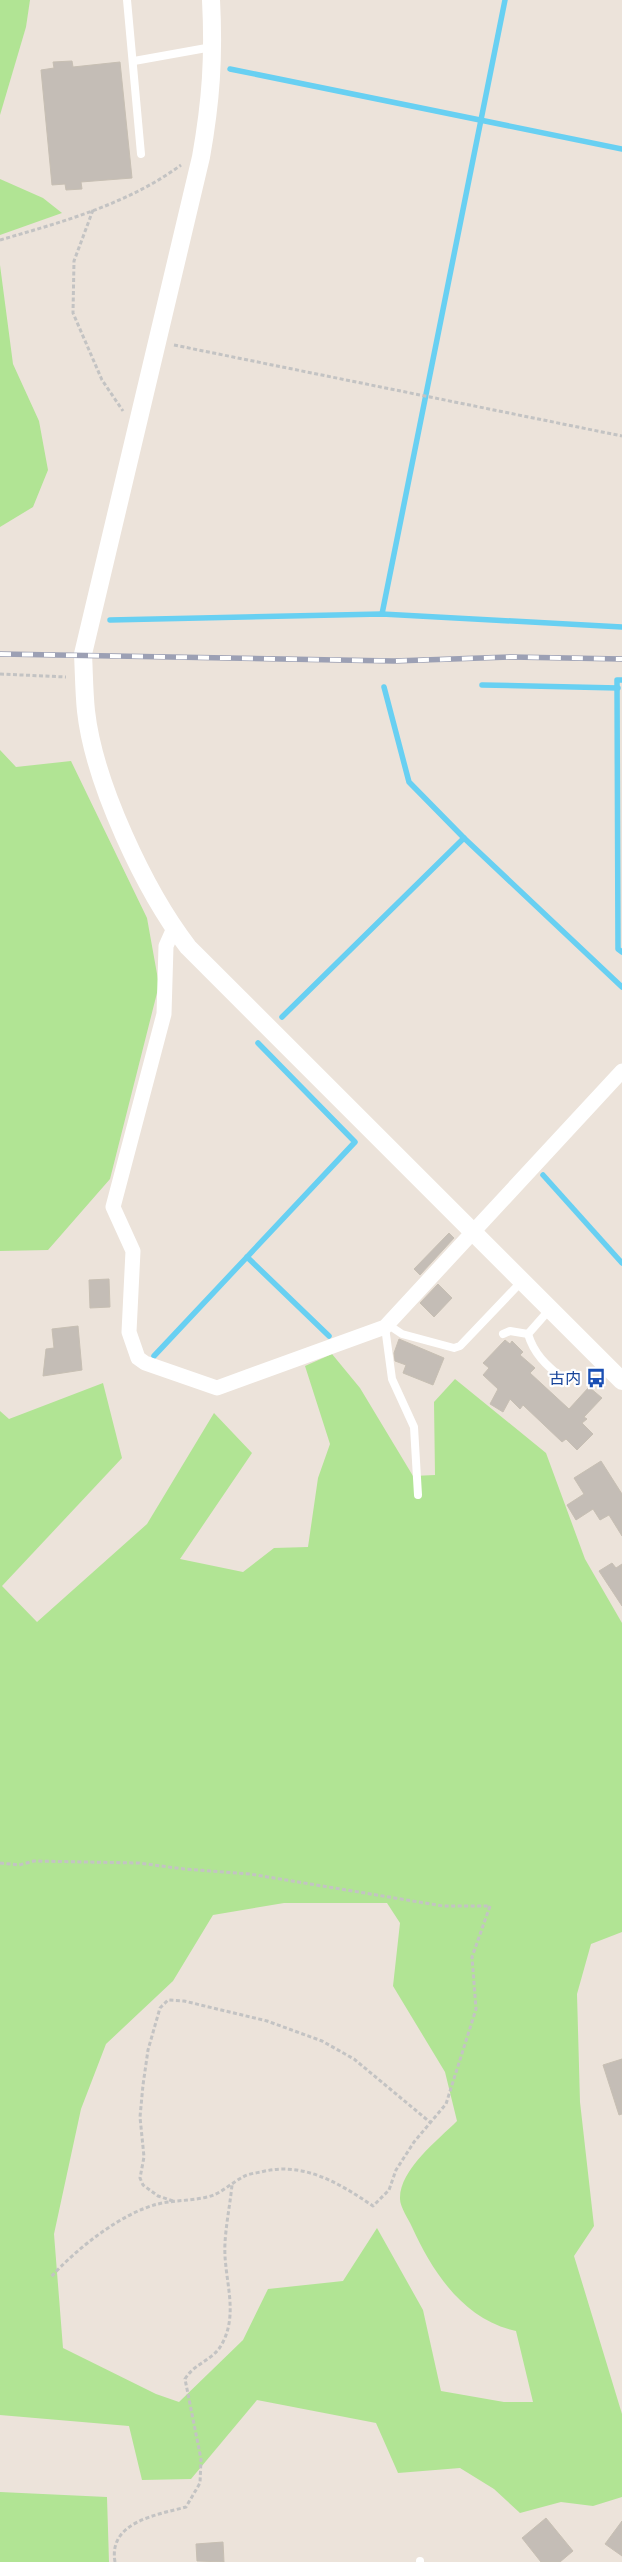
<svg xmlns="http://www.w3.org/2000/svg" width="622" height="2562" font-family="'Roboto Condensed','Noto Sans JP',sans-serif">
	<rect width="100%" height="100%" fill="#ece3da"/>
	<g fill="#b1e494" fill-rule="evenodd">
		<path d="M0,0h30l-4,27 -26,88z"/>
		<path d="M0,179l43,19 19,15 -62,22z"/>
		<path d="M0,265l13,99 26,57 9,49 -15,37 -33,20z"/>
		<path d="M0,750l16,17 55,-6 76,157 12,67 -49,194 -62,71 -48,1z"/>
		<path d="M332,1354l28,34 53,88 22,-1 -1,-73 21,-23 91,74 39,106 37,64v309l-31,12 -14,50 3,108 14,124 -20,30 48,158v83l-29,9 -32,-4 -41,11 -26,-24 -34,-21 -62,5 -22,-50 -119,-23 -66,79 -49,1 -13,-54 -129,-11v-1004l9,8 94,-36 19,75 -120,128 35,36 110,-98 67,-111 38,40 -72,106 63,13 31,-24 34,-1 10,-69 12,-34 -25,-78zM284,1903h103l13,20 -7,63 52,86 12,49c-19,19 -58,49 -57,78 0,8 9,21 12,28 21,46 52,93 104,104l17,71h-29l-63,-11 -18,-81 -46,-82 -34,53 -75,8 -25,51 -64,62 -23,-8 -93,-46 -9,-114 27,-125 25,-65 67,-63 40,-66z"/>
		<path d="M0,2492l107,5 2,65h-109z"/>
	</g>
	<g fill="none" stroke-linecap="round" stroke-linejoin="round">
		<g stroke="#68d0f2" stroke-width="5.5">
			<path d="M230,69l392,80"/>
			<path d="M382,614l123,-614"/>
			<path d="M110,620l272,-6 240,13"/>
			<path d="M622,680h-5l1,269 4,3"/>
			<path d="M482,685l136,3"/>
			<path d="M384,687l25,95 55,56 158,149"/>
			<path d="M282,1017l182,-179"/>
			<path d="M543,1175l79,88"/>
			<path d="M247,1257l82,79"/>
			<path d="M154,1356l201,-214 -97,-99"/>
		</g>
	</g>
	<g fill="#c4bdb6" stroke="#c7bfb3">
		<path d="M72,61l1,6 47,-5 12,116 -51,4 1,7 -16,1 -1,-6 -13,1 -11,-115 13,-2 -1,-6z"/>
		<path d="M449,1233l5,5 -34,37 -6,-6z"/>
		<path d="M109,1279l1,28 -20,1 -1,-28z"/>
		<path d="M438,1284l14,14 -18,19 -14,-14z"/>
		<path d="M78,1326l4,44 -39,6 3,-27 8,-1 -2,-19z"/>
		<path d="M399,1339l45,19 -11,27 -30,-12 3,-8 -11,-4 -1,-8z"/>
		<path d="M505,1340l5,4 2,-3 11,11 -3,3 15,13 -5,5 39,36 20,-22 13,11 -18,19 3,2 -5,4 11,11 -16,16 -11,-11 -4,3 -39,-37 -3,4 -10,-10 -7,13 -13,-8 8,-15 -15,-14 6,-7 -6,-5z"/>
		<path d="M601,1461l21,33v42l-13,-21 -9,5 -7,-11 -17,11 -9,-15 17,-11 -10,-16z"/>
		<path d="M612,1563l4,5 6,-4v42l-23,-35z"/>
		<path d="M622,2059v55l-3,1 -16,-50z"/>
		<path d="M546,2518l27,33 -13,11h-19l-19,-24z"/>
		<path d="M622,2521v35l-17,-12z"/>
		<path d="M223,2542l1,20 -27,-1 -1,-17z"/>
	</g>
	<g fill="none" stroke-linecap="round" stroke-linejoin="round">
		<g stroke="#c3c3c3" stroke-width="3" stroke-dasharray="4 2.5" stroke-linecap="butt">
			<path d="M93,210l-19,51 -1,52 29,67 21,31"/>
			<path d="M0,240c62,-18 128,-36 181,-75"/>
			<path d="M174,345l448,91"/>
			<path d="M0,674l66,3"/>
			<path d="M0,1863l19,2 15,-4 105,2 45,6 66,5 193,32h47l-18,51 4,52 -30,95 -32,38 -18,28 -7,20 -16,16c-34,-23 -70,-45 -112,-34 -6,1 -13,2 -18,5 -12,6 -22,17 -36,20 -16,4 -33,3 -49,7 -37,9 -83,46 -108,74"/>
			<path d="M173,2201l-15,-5 -15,-11 -3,-7 4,-21 -4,-40 3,-32 5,-35 12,-42 8,-8 16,1 83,20 55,20 32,18 77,64"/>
			<path d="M115,2562c-7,-40 41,-47 71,-55l14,-24 1,-24 -16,-80c10,-17 29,-18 38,-37 16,-32 0,-65 2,-99 1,-19 5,-38 7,-58"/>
		</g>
		<g stroke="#fff" stroke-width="8">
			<path d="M127,0l14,154"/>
			<path d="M134,61l78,-14"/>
			<path d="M550,1309l-22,25c6,20 18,31 34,44"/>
			<path d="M387,1324l15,10 52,14 6,-2 62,-65"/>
			<path d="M385,1327l7,52 22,48 4,68"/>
			<path d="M503,1334l7,-3 18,3"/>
			<path d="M420,2562v-1"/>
		</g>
		<path stroke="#fff" stroke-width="15" d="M174,928l-8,18 -2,68 -51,193 20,44 -4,81 9,26 7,5 72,25 168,-61 237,-256"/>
		<path stroke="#fff" stroke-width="18" d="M211,0c3,57 0,101 -10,157l-118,497c1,19 1,38 3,57 8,72 59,180 102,236l434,434"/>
		<defs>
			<path id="rail" d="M0,654l394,7 117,-4 111,2"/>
		</defs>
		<use href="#rail" stroke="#9ca0b4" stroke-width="5.5"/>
		<use href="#rail" stroke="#fff" stroke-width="4" stroke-dasharray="11" stroke-linecap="butt"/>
	</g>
	<defs>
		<symbol id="bus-bare" viewBox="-9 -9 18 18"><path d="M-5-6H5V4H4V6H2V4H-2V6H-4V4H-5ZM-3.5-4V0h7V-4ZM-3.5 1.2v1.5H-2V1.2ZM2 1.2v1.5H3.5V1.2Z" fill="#1a4fb4" stroke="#fff" stroke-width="2.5" paint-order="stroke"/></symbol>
	</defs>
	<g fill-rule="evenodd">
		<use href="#bus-bare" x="582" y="1364" width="28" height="28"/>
	</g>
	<g text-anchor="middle" stroke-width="4.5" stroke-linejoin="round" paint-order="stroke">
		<g font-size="16" fill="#164399" stroke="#fff" text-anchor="end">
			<text x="581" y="1384">古内</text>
		</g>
	</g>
</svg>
